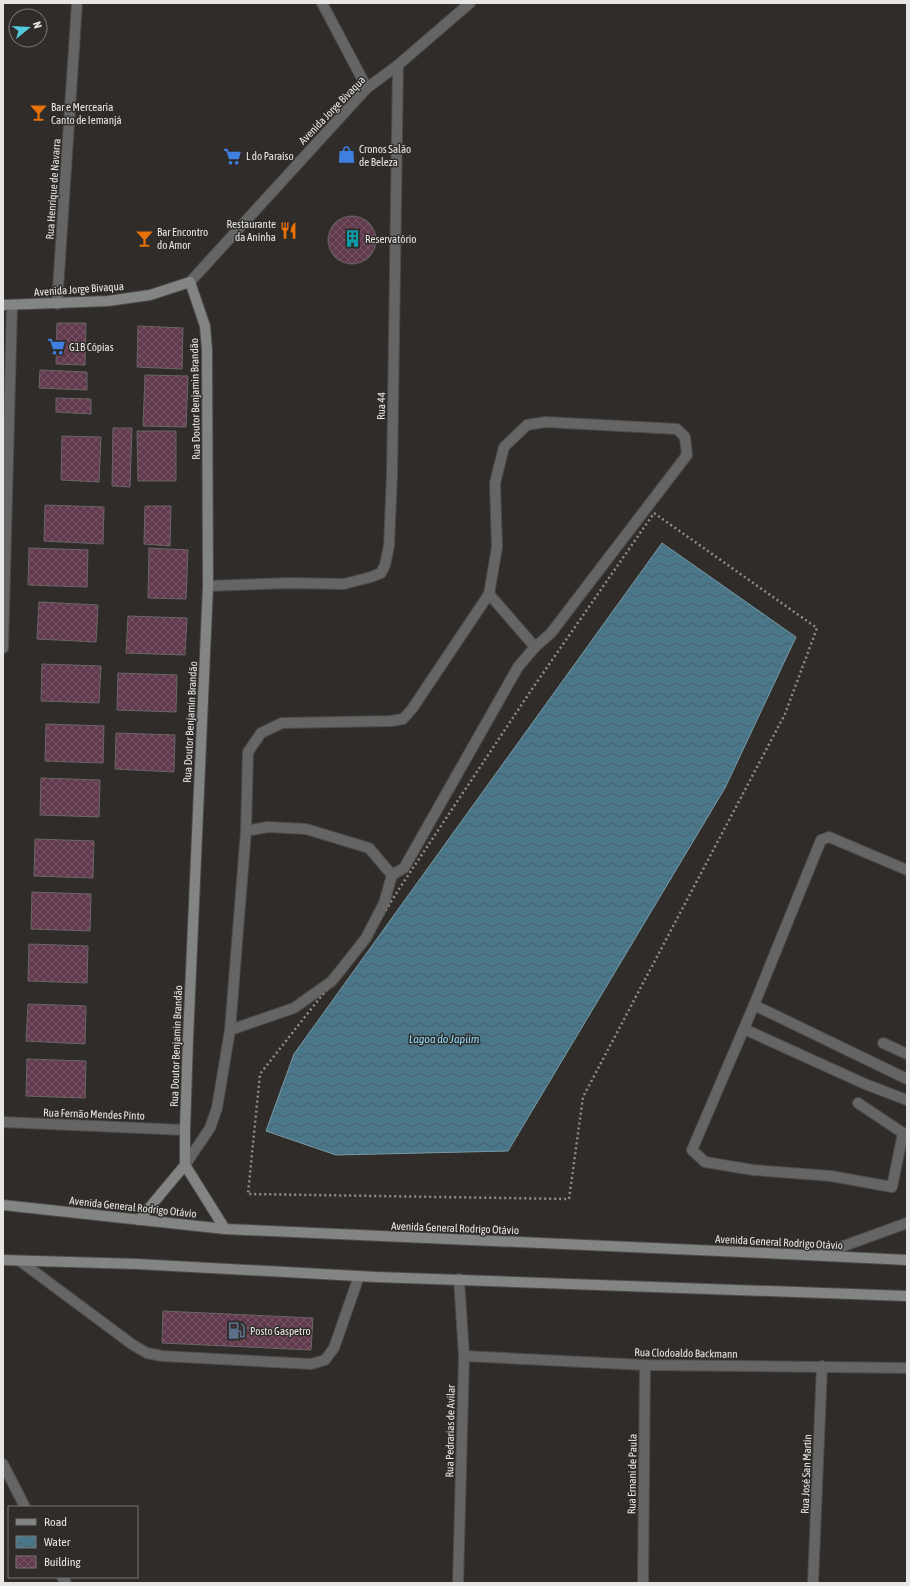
<svg xmlns="http://www.w3.org/2000/svg" width="910" height="1586" font-family="'Asap Condensed',sans-serif">
	<defs>
		<pattern id="water-waves" width="16" height="10" patternUnits="userSpaceOnUse"><rect width="16" height="10" fill="#4a788a"/><path d="M0 5q4-4 8 0t8 0" fill="none" stroke="#48616a"/></pattern>
		<pattern id="building-cross-hatch" width="8" height="8" patternUnits="userSpaceOnUse"><rect width="8" height="8" fill="#613b4d"/><path d="M0 0l8 8M0 8l8-8" fill="none" stroke="#785766"/></pattern>
	</defs>
	<rect width="100%" height="100%" fill="#2f2c2a"/>
	<path fill="url(#water-waves)" stroke="#7999a5" d="M662,543l134,94 -71,151 -217,363 -172,4 -70,-24 28,-77z"/>
	<g fill="url(#building-cross-hatch)" stroke="#6a6567">
		<circle cx="352" cy="240" r="24"/>
		<path d="M57,323h29l-1,42 -29,-1z"/>
		<path d="M138,326l45,2 -1,41 -45,-2z"/>
		<path d="M40,370l47,2v18l-48,-2z"/>
		<path d="M145,375l43,1 -2,51 -43,-1z"/>
		<path d="M56,398l35,1v15l-35,-2z"/>
		<path d="M113,428h19l-2,59 -18,-1z"/>
		<path d="M137,431h39v50h-38z"/>
		<path d="M62,436l39,1 -2,45 -38,-2z"/>
		<path d="M45,505l59,2 -1,37 -59,-3z"/>
		<path d="M145,506h26l-1,40 -26,-2z"/>
		<path d="M29,548l59,2 -1,37 -59,-2z"/>
		<path d="M149,548l39,2 -2,49 -38,-1z"/>
		<path d="M39,602l59,3 -2,37 -59,-3z"/>
		<path d="M128,616l59,2 -2,37 -59,-2z"/>
		<path d="M42,664l59,2 -2,37 -58,-2z"/>
		<path d="M118,673l59,2 -1,37 -59,-2z"/>
		<path d="M46,724l58,2 -1,37 -58,-2z"/>
		<path d="M116,733l59,2 -1,37 -59,-3z"/>
		<path d="M41,778l59,2 -1,37 -59,-2z"/>
		<path d="M35,839l59,2 -1,37 -59,-2z"/>
		<path d="M32,892l59,2 -1,37 -59,-2z"/>
		<path d="M29,944l59,2 -1,37 -59,-2z"/>
		<path d="M28,1004l58,2 -1,38 -59,-3z"/>
		<path d="M27,1059l59,2 -1,37 -59,-2z"/>
		<path d="M163,1311l150,7 -2,32 -149,-7z"/>
	</g>
	<g fill="none" stroke-linecap="round" stroke-linejoin="round">
		<defs>
			<g id="lane">
				<path d="M489,594l46,53"/>
				<path d="M246,831l22,-4 38,2 63,19 23,27"/>
				<path d="M754,1005l153,74"/>
				<path d="M744,1029l121,55 42,16"/>
				<path d="M883,1043l24,11"/>
				<path d="M858,1103l45,30 -11,54 -61,-11 -78,-6 -48,-8 -13,-12 62,-145 67,-165 8,-3 78,33"/>
				<path d="M185,1165l25,-37 7,-20 13,-78 16,-199 2,-79 13,-19 21,-10 109,-2 12,-2 9,-10 77,-115 8,-47 -2,-64 9,-36 23,-22 18,-3 132,7 8,8 2,18 -136,178 -16,14 -17,20 -114,201 -12,7 -8,28 -18,35 -34,43 -38,27 -64,22"/>
				<path d="M819,1255l88,-32"/>
				<path d="M20,1261l113,84 14,8 15,3 149,8 14,-4 9,-12 25,-72"/>
			</g>
			<g id="street">
				<path d="M322,3l45,85"/>
				<path d="M190,282l177,-194 31,-23 72,-62"/>
				<path d="M57,304l20,-301"/>
				<path d="M208,586l82,-3 54,1 27,-7 10,-4 4,-8 4,-19 3,-71 6,-410"/>
				<path d="M3,648l9,-343"/>
				<path d="M3,1122l182,8"/>
				<path d="M464,1356l181,9 262,3"/>
				<path d="M3,1464l22,43"/>
				<path d="M62,1577l4,6"/>
				<path d="M458,1583l6,-227 -5,-77"/>
				<path d="M643,1583l2,-218"/>
				<path d="M813,1583l9,-217"/>
			</g>
			<g id="secondary">
				<path d="M3,305l105,-4 42,-6 40,-13 15,44 2,24 1,236 -20,453 -3,91v35l40,64"/>
				<path d="M3,1205l222,24 540,24 142,7"/>
				<path d="M139,1220l46,-55"/>
				<path d="M3,1260l134,4 239,13 531,19"/>
			</g>
		</defs>
		<use href="#lane" stroke="#4d4a48" stroke-width="12"/>
		<use href="#street" stroke="#4d4a48" stroke-width="12"/>
		<use href="#secondary" stroke="#4d4a48" stroke-width="12"/>
		<path stroke="#908d8b" stroke-width="2.5" stroke-dasharray="2 3" stroke-linecap="butt" d="M654,513l163,115 -32,86 -202,383 -14,102 -321,-5 12,-120 55,-70 51,-62 33,-53 133,-200z"/>
		<use href="#lane" stroke="#646564" stroke-width="10"/>
		<use href="#street" stroke="#646564" stroke-width="10"/>
		<use href="#secondary" stroke="#828583" stroke-width="10"/>
	</g>
	<defs>
		<symbol id="bar-bare" viewBox="-9 -9 18 18"><path d="M-6-5H6L.8 .8V4.5H3.5V6h-7V4.5H-.8V.8Z" fill="#e8710a" stroke="#2f2c2a" stroke-width="2.5" paint-order="stroke"/></symbol>
		<symbol id="shop-bare" viewBox="-9 -9 18 18"><path d="M-5-2.5h2.3a2.7 3.5 0 0 1 5.4 0H5L5.5 6h-11ZM-1.5-2.5h3a1.5 2.3 0 0 0-3 0Z" fill="#3f7fe0" stroke="#2f2c2a" stroke-width="2.5" paint-order="stroke"/></symbol>
		<symbol id="supermarket-bare" viewBox="-9 -9 18 18"><path d="M-6-5.5h2.5l.6 2H6L4.5 2H-2.5L-4.4-4H-6ZM-1.5 3.2a1.3 1.3 0 1 0 .1 0ZM3 3.2a1.3 1.3 0 1 0 .1 0Z" fill="#3f7fe0" stroke="#2f2c2a" stroke-width="2.5" paint-order="stroke"/></symbol>
		<symbol id="restaurant-bare" viewBox="-9 -9 18 18"><path d="M-5-6h1v4h1v-4h1v4h1v-4h1v5L-1.5 .5V6h-2V.5L-5-1ZM5-6V6H3V1.5H1.5Q1.5-4 5-6Z" fill="#e8710a" stroke="#2f2c2a" stroke-width="2.5" paint-order="stroke"/></symbol>
		<symbol id="building-bare" viewBox="-9 -9 18 18"><path d="M-4-6H4V6H1V3H-1V6H-4ZM-2.5-4.3h1.7v1.8h-1.7ZM.8-4.3h1.7v1.8H.8ZM-2.5-1h1.7V.8h-1.7ZM.8-1h1.7V.8H.8Z" fill="#0f9aa8" stroke="#2f2c2a" stroke-width="2.5" paint-order="stroke"/></symbol>
		<symbol id="fuel-bare" viewBox="-9 -9 18 18"><path d="M-5.5-6h7V0h2V4h1.3V-2.5L3-4.5l.8-.8L6-3V5H2.5V1h-1V6h-7ZM-4.2-4.7v3.2H.2V-4.7Z" fill="#5c6f8a" stroke="#2f2c2a" stroke-width="2.5" paint-order="stroke"/></symbol>
	</defs>
	<g fill-rule="evenodd">
		<use href="#bar-bare" x="26" y="100" width="25" height="25"/>
		<use href="#shop-bare" x="334" y="142" width="25" height="25"/>
		<use href="#supermarket-bare" x="220" y="144" width="25" height="25"/>
		<use href="#restaurant-bare" x="276" y="218" width="25" height="25"/>
		<use href="#bar-bare" x="132" y="226" width="25" height="25"/>
		<use href="#building-bare" x="340" y="226" width="25" height="25"/>
		<use href="#supermarket-bare" x="44" y="334" width="25" height="25"/>
		<use href="#fuel-bare" x="224" y="1318" width="25" height="25"/>
	</g>
	<g text-anchor="middle" stroke-width="3" stroke-linejoin="round" paint-order="stroke">
		<g font-size="11" fill="#e8e6e4" stroke="#2f2c2a" text-anchor="start">
			<text x="51" y="111">Bar e Mercearia<tspan x="51" dy="13">Canto de Iemanjá</tspan></text>
			<text x="359" y="153">Cronos Salão<tspan x="359" dy="13">de Beleza</tspan></text>
			<text x="246" y="160">L do Paraíso</text>
			<text x="276" y="228" text-anchor="end">Restaurante<tspan x="276" dy="13">da Aninha</tspan></text>
			<text x="157" y="236">Bar Encontro<tspan x="157" dy="13">do Amor</tspan></text>
			<text x="365" y="243">Reservatório</text>
			<text x="69" y="351">G1B Cópias</text>
			<text x="250" y="1335">Posto Gaspetro</text>
		</g>
		<g font-size="11" fill="#e8e6e4" stroke="#2f2c2a">
			<text transform="translate(332 110) rotate(-46)" y="4">Avenida Jorge Bivaqua</text>
			<text transform="translate(53 189) rotate(-86)" y="4">Rua Henrique de Navarra</text>
			<text transform="translate(79 289) rotate(-4)" y="4">Avenida Jorge Bivaqua</text>
			<text transform="translate(195 399) rotate(-91)" y="4">Rua Doutor Benjamin Brandão</text>
			<text transform="translate(381 406) rotate(-89)" y="4">Rua 44</text>
			<text transform="translate(190 722) rotate(-87)" y="4">Rua Doutor Benjamin Brandão</text>
			<text transform="translate(176 1046) rotate(-88)" y="4">Rua Doutor Benjamin Brandão</text>
			<text transform="translate(94 1114) rotate(2)" y="4">Rua Fernão Mendes Pinto</text>
			<text transform="translate(133 1207) rotate(6)" y="4">Avenida General Rodrigo Otávio</text>
			<text transform="translate(455 1228) rotate(2)" y="4">Avenida General Rodrigo Otávio</text>
			<text transform="translate(779 1242) rotate(3)" y="4">Avenida General Rodrigo Otávio</text>
			<text transform="translate(686 1353) rotate(1)" y="4">Rua Clodoaldo Backmann</text>
			<text transform="translate(450 1431) rotate(-89)" y="4">Rua Pedrarias de Avilar</text>
			<text transform="translate(632 1474) rotate(-89)" y="4">Rua Ernani de Paula</text>
			<text transform="translate(806 1474) rotate(-88)" y="4">Rua José San Martin</text>
		</g>
		<g font-size="12" font-style="italic" fill="#8cdaf9" stroke="#2f2c2a">
			<text x="444" y="1043">Lagoa do Japiim</text>
		</g>
	</g>
	<rect width="910" height="1586" fill="none" stroke="#e8e6e4" stroke-width="8"/>
	<rect x="8" y="1506" width="130" height="72" fill="#2f2c2a" stroke="#797674"/>
	<rect x="16" y="1519" width="20" height="6" fill="#828583" stroke="#797674"/>
	<text x="44" y="1526" font-size="12" fill="#e8e6e4">Road</text>
	<rect x="16" y="1536" width="20" height="12" fill="url(#water-waves)" stroke="#797674"/>
	<text x="44" y="1546" font-size="12" fill="#e8e6e4">Water</text>
	<rect x="16" y="1556" width="20" height="12" fill="url(#building-cross-hatch)" stroke="#797674"/>
	<text x="44" y="1566" font-size="12" fill="#e8e6e4">Building</text>
	<g transform="translate(28 28) rotate(72)"><circle r="19" fill="#2f2c2a" stroke="#797674"/>
	<path d="M0-3L7 15L0 10L-7 15Z" fill="#54cadd"/>
	<text y="-6" font-size="11" font-weight="bold" text-anchor="middle" fill="#e8e6e4">N</text>
	</g>
</svg>
